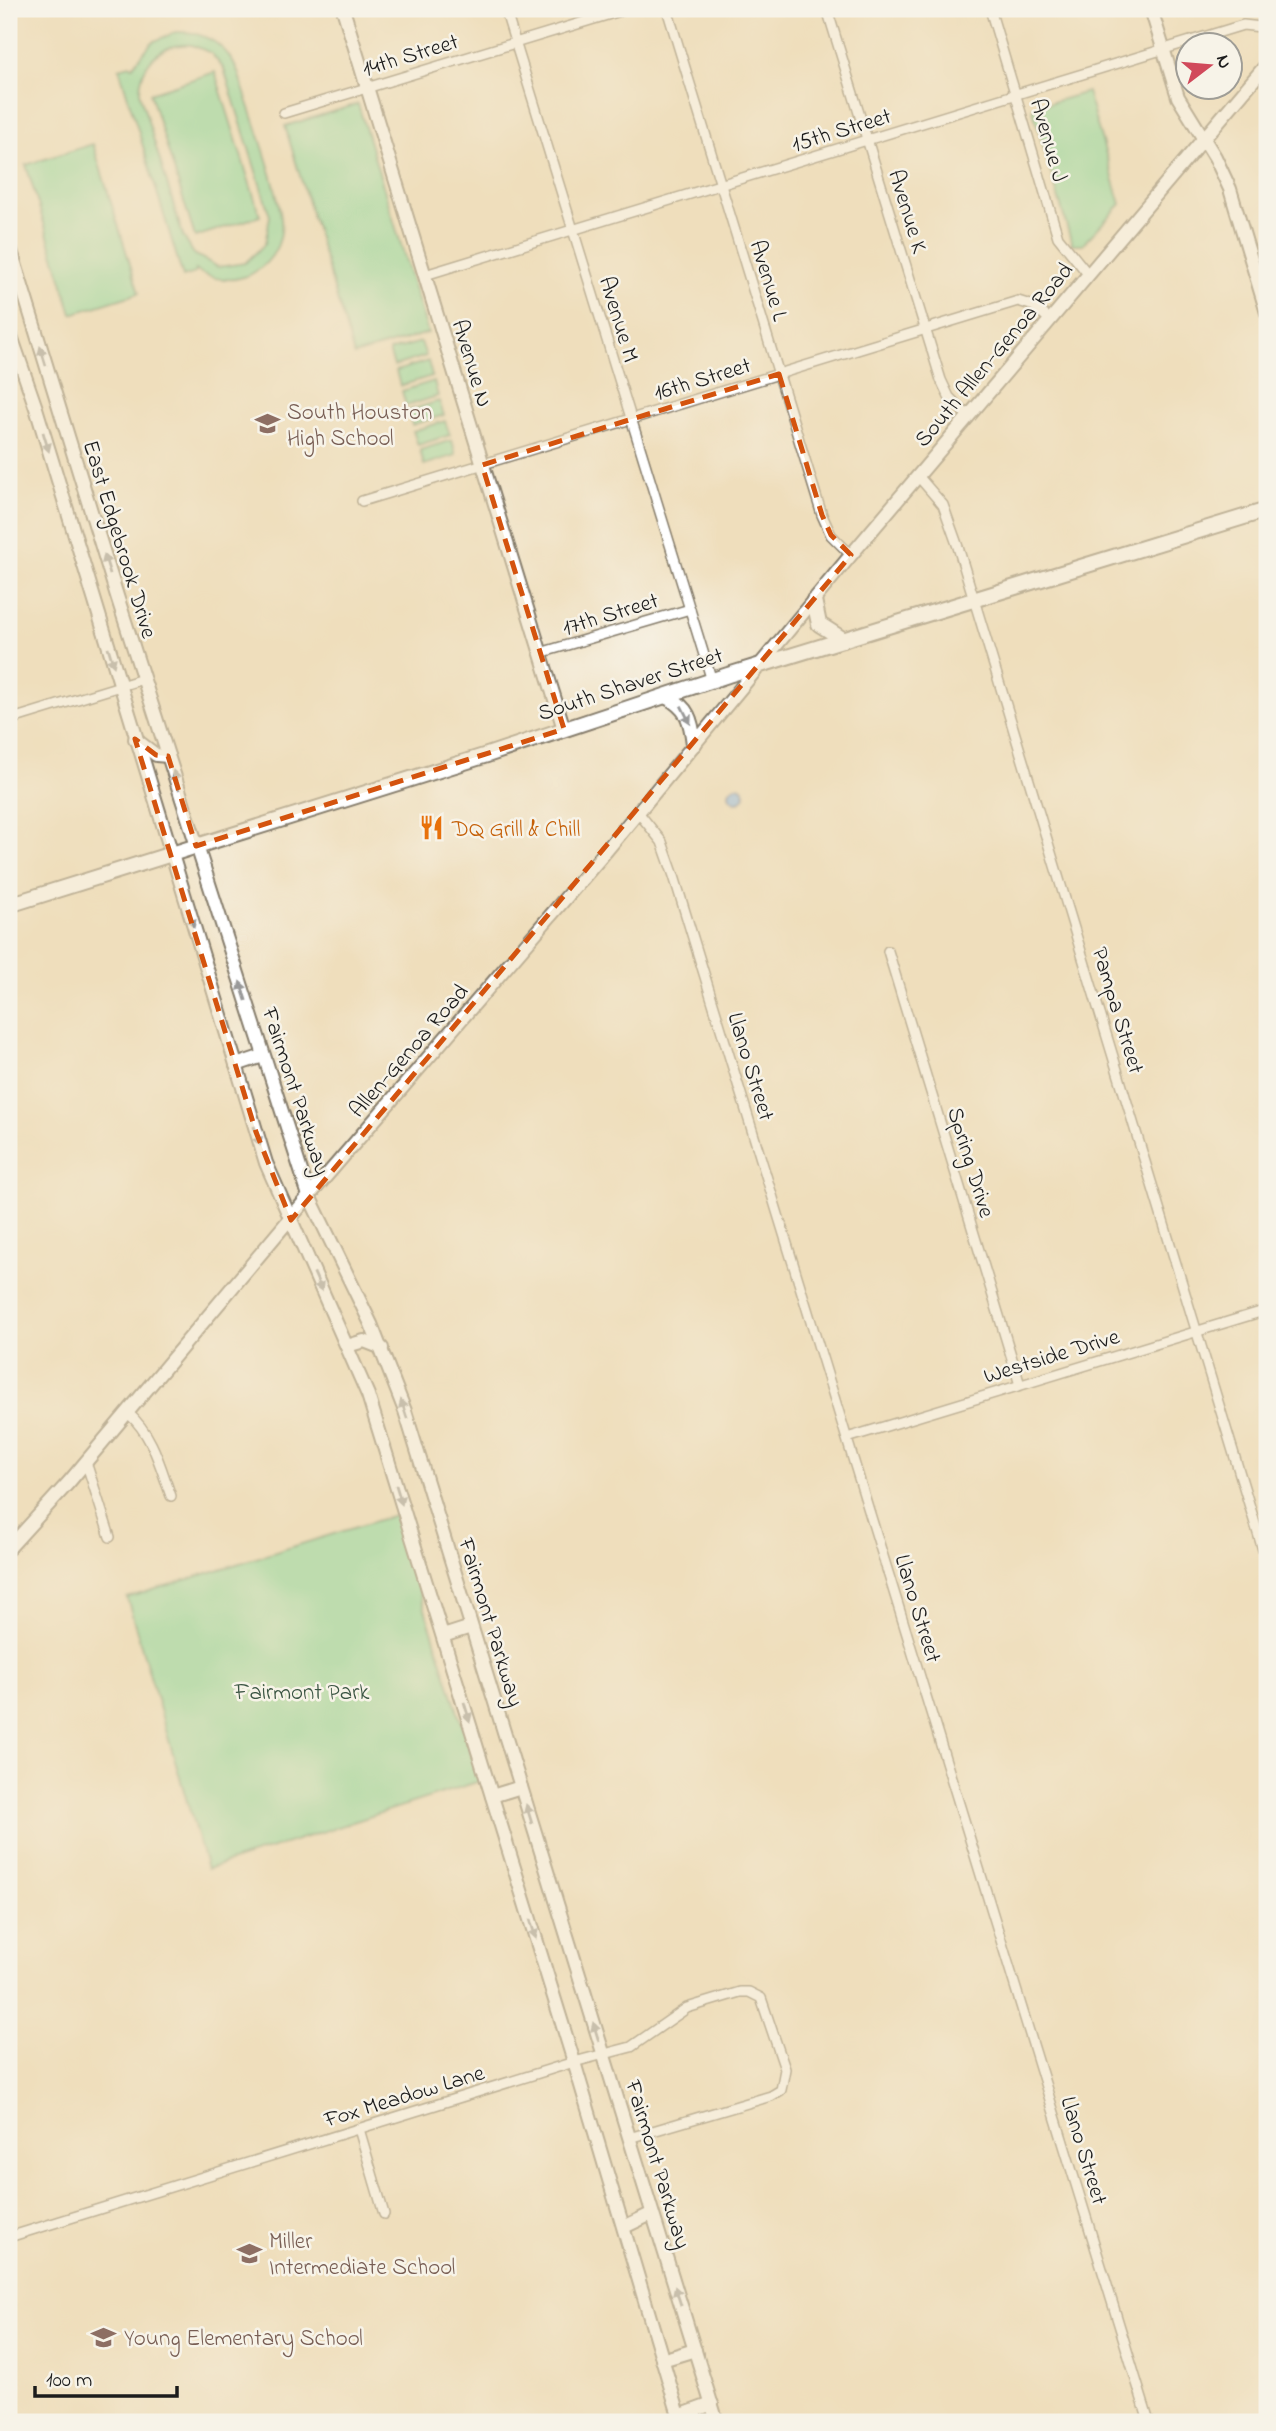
<svg xmlns="http://www.w3.org/2000/svg" width="1276" height="2431" font-family="'Indie Flower',sans-serif">
	<rect width="100%" height="100%" fill="#f7f3e8"/>
	<filter id="ink" filterUnits="userSpaceOnUse"><feTurbulence type="fractalNoise" baseFrequency=".0143" numOctaves="2"/><feDisplacementMap in="SourceGraphic" scale="14" xChannelSelector="R" yChannelSelector="G"/><feConvolveMatrix kernelMatrix="1 2 1 2 8 2 1 2 1" color-interpolation-filters="sRGB"/></filter>
	<filter id="wash" filterUnits="userSpaceOnUse"><feTurbulence type="fractalNoise" baseFrequency=".00686" numOctaves="4" result="noise"/><feDisplacementMap in="SourceGraphic" scale="28" xChannelSelector="R" yChannelSelector="G"/><feGaussianBlur stdDeviation="1.57" result="paint"/><feColorMatrix in="noise" values="0 0 0 0 0 0 0 0 0 0 0 0 0 0 0 0 0 1.4 0 .05"/><feComposite in="paint" operator="in"/></filter>
	<g filter="url(#wash)">
		<rect width="100%" height="100%" fill="#efdebc"/>
		<g fill="#83da9e" stroke="#507b5d" stroke-width="2" fill-rule="evenodd">
			<path d="M176,32c29,-1 51,13 62,40 10,33 48,132 43,160 -2,18 -14,34 -30,42 -18,9 -39,6 -56,-4v3l-12,4 -64,-209 11,-3 2,2 20,-25zM192,45l19,8 13,16 46,147 -5,28 -20,19 -27,4 -24,-13 -11,-18 -43,-141c-1,-31 20,-53 52,-50z"/>
			<path d="M215,72l45,144 -65,21 -45,-144z"/>
			<path d="M1087,92l34,112 -38,40h-11l-40,-136z"/>
			<path d="M358,104l70,229 -74,22 -69,-229z"/>
			<path d="M93,144l46,149 -67,21 -46,-149z"/>
			<path d="M421,342l5,14 -32,10 -5,-15z"/>
			<path d="M428,361l4,15 -32,10 -4,-15z"/>
			<path d="M434,381l4,15 -32,10 -4,-15z"/>
			<path d="M439,401l5,14 -32,10 -5,-14z"/>
			<path d="M445,421l5,14 -32,10 -5,-14z"/>
			<path d="M452,440l4,15 -32,10 -4,-15z"/>
			<path d="M395,1515l85,266 -273,88 -80,-271z"/>
		</g>
		<circle fill="#80b4ee" stroke="#4e6885" stroke-width="2" cx="737" cy="794" r="8"/>
	</g>
	<g filter="url(#ink)">
		<g fill="none" stroke-linecap="round" stroke-linejoin="round">
			<defs>
				<g id="street">
					<path d="M505,9l207,672"/>
					<path d="M667,9l155,506 9,20 20,20"/>
					<path d="M827,9l114,371 8,17 19,19"/>
					<path d="M990,9l68,228 30,37"/>
					<path d="M284,113l343,-104"/>
					<path d="M425,275l818,-250 18,2 6,6"/>
					<path d="M918,476l25,29 15,42 309,1016"/>
					<path d="M362,501l656,-200 16,5 15,13"/>
					<path d="M540,653l150,-44"/>
					<path d="M9,720l134,-41"/>
					<path d="M638,812l24,30 12,34 475,1546"/>
					<path d="M888,951l132,434"/>
					<path d="M128,1413c25,22 32,53 43,83"/>
					<path d="M847,1438l420,-128"/>
					<path d="M86,1462l24,75"/>
					<path d="M359,2129l25,85"/>
					<path d="M9,2237l565,-175 57,-15 56,-39 53,-16h9l12,6 24,71 -4,21 -10,6 -142,42"/>
				</g>
				<g id="secondary">
					<path d="M343,9l221,720"/>
					<path d="M1151,9l27,88 37,60 15,32 37,124"/>
					<path d="M9,244l108,352 192,600 62,128 34,87 312,1011"/>
					<path d="M9,330l27,78 230,755 102,232 206,667 107,360"/>
					<path d="M135,739l21,16 12,1"/>
					<path d="M236,1065l27,-9"/>
					<path d="M347,1346l17,-5 18,7"/>
					<path d="M9,1548l60,-66 240,-286 292,-339 250,-302 416,-491"/>
					<path d="M443,1636l28,-9"/>
					<path d="M492,1796l29,-9"/>
					<path d="M624,2227l27,-13"/>
					<path d="M662,2360l33,-10"/>
					<path d="M679,2416l33,-12"/>
				</g>
				<g id="primary">
					<path d="M814,600l5,24 25,16"/>
					<path d="M666,696c22,12 25,23 28,48"/>
					<path d="M9,905l478,-150 241,-80 539,-165"/>
				</g>
			</defs>
			<use href="#street" stroke="#867d6c" stroke-width="12"/>
			<use href="#secondary" stroke="#867d6c" stroke-width="16"/>
			<use href="#primary" stroke="#867d6c" stroke-width="18"/>
			<use href="#street" stroke="#fff" stroke-width="9"/>
			<use href="#secondary" stroke="#fff" stroke-width="12"/>
			<use href="#primary" stroke="#fff" stroke-width="14"/>
		</g>
		<defs><path id="oneway-solid" d="M-6-.8H1V-3.2L6.5 0L1 3.2V.8H-6Z" transform="scale(1.75)"/></defs>
		<g fill="#999">
			<use href="#oneway-solid" transform="translate(43 356) rotate(-107)"/>
			<use href="#oneway-solid" transform="translate(46 442) rotate(73)"/>
			<use href="#oneway-solid" transform="translate(107 564) rotate(-107)"/>
			<use href="#oneway-solid" transform="translate(111 657) rotate(73)"/>
			<use href="#oneway-solid" transform="translate(686 715) rotate(63)"/>
			<use href="#oneway-solid" transform="translate(176 780) rotate(-107)"/>
			<use href="#oneway-solid" transform="translate(191 918) rotate(73)"/>
			<use href="#oneway-solid" transform="translate(243 991) rotate(-108)"/>
			<use href="#oneway-solid" transform="translate(257 1136) rotate(72)"/>
			<use href="#oneway-solid" transform="translate(318 1282) rotate(66)"/>
			<use href="#oneway-solid" transform="translate(404 1409) rotate(-108)"/>
			<use href="#oneway-solid" transform="translate(399 1495) rotate(73)"/>
			<use href="#oneway-solid" transform="translate(467 1712) rotate(73)"/>
			<use href="#oneway-solid" transform="translate(529 1814) rotate(-107)"/>
			<use href="#oneway-solid" transform="translate(533 1929) rotate(73)"/>
			<use href="#oneway-solid" transform="translate(596 2032) rotate(-107)"/>
			<use href="#oneway-solid" transform="translate(678 2296) rotate(-108)"/>
		</g>
	</g>
	<path d="M0 0H1276V2431H0ZM779,374l43,141 9,20 20,20 -560,665 -35,-88 -121,-393 21,16 12,1 28,90 368,-117 -82,-264z" fill="#efdebc" fill-opacity=".55" fill-rule="evenodd"/>
	<path fill="none" stroke="#d4530e" stroke-width="5" stroke-dasharray="14 9" stroke-linejoin="round" d="M779,374l43,141 9,20 20,20 -560,665 -35,-88 -121,-393 21,16 12,1 28,90 368,-117 -82,-264z"/>
	<defs>
		<symbol id="school-bare" viewBox="-9 -9 18 18"><path d="M0-5L7-2L0 1L-7-2ZM-4 1L0 2.5L4 1V4Q0 6-4 4Z" fill="#8d6e63" stroke="#f7f3e8" stroke-width="2.5" paint-order="stroke"/></symbol>
		<symbol id="restaurant-bare" viewBox="-9 -9 18 18"><path d="M-5-6h1v4h1v-4h1v4h1v-4h1v5L-1.5 .5V6h-2V.5L-5-1ZM5-6V6H3V1.5H1.5Q1.5-4 5-6Z" fill="#e8710a" stroke="#f7f3e8" stroke-width="2.5" paint-order="stroke"/></symbol>
	</defs>
	<g fill-rule="evenodd">
		<use href="#school-bare" x="250" y="406" width="35" height="35"/>
		<use href="#restaurant-bare" x="414" y="810" width="35" height="35"/>
		<use href="#school-bare" x="232" y="2236" width="35" height="35"/>
		<use href="#school-bare" x="86" y="2320" width="35" height="35"/>
	</g>
	<g text-anchor="middle" stroke-width="5" stroke-linejoin="round" paint-order="stroke">
		<g font-size="23" fill="#1c1c1c" stroke="#f7f3e8">
			<text transform="translate(410 54) rotate(-17)" y="8">14th Street</text>
			<text transform="translate(841 129) rotate(-17)" y="8">15th Street</text>
			<text transform="translate(1050 140) rotate(74)" y="8">Avenue J</text>
			<text transform="translate(909 211) rotate(73)" y="8">Avenue K</text>
			<text transform="translate(770 280) rotate(73)" y="8">Avenue L</text>
			<text transform="translate(620 319) rotate(73)" y="8">Avenue M</text>
			<text transform="translate(993 354) rotate(-50)" y="8">South Allen-Genoa Road</text>
			<text transform="translate(473 363) rotate(73)" y="8">Avenue N</text>
			<text transform="translate(702 378) rotate(-17)" y="8">16th Street</text>
			<text transform="translate(121 539) rotate(73)" y="8">East Edgebrook Drive</text>
			<text transform="translate(610 613) rotate(-17)" y="8">17th Street</text>
			<text transform="translate(630 683) rotate(-18)" y="8">South Shaver Street</text>
			<text transform="translate(1119 1010) rotate(73)" y="8">Pampa Street</text>
			<text transform="translate(408 1050) rotate(-49)" y="8">Allen-Genoa Road</text>
			<text transform="translate(752 1066) rotate(73)" y="8">Llano Street</text>
			<text transform="translate(297 1091) rotate(72)" y="8">Fairmont Parkway</text>
			<text transform="translate(972 1162) rotate(73)" y="8">Spring Drive</text>
			<text transform="translate(1051 1355) rotate(-17)" y="8">Westside Drive</text>
			<text transform="translate(919 1608) rotate(73)" y="8">Llano Street</text>
			<text transform="translate(492 1622) rotate(73)" y="8">Fairmont Parkway</text>
			<text transform="translate(404 2095) rotate(-17)" y="8">Fox Meadow Lane</text>
			<text transform="translate(1085 2150) rotate(73)" y="8">Llano Street</text>
			<text transform="translate(659 2164) rotate(73)" y="8">Fairmont Parkway</text>
		</g>
		<g font-size="23" fill="#785e54" stroke="#f7f3e8" text-anchor="start">
			<text x="287" y="419">South Houston<tspan x="287" dy="26">High School</tspan></text>
			<text x="269" y="2248">Miller<tspan x="269" dy="26">Intermediate School</tspan></text>
			<text x="124" y="2345">Young Elementary School</text>
		</g>
		<g font-size="23" fill="#c56008" stroke="#f7f3e8" text-anchor="start">
			<text x="452" y="836">DQ Grill &amp; Chill</text>
		</g>
		<g font-size="23" fill="#3b5543" stroke="#f7f3e8">
			<text x="302" y="1699">Fairmont Park</text>
		</g>
	</g>
	<rect width="1276" height="2431" fill="none" stroke="#f7f3e8" stroke-width="35"/>
	<g transform="translate(1209 66) rotate(74)"><circle r="33" fill="#f7f3e8" stroke="#9f9d96" stroke-width="2"/>
	<path d="M0-5L12 26L0 18L-12 26Z" fill="#d1495b"/>
	<text y="-10" font-size="19" font-weight="bold" text-anchor="middle" fill="#1c1c1c">N</text>
	</g>
	<path d="M35 2386v10h142v-10" fill="none" stroke="#1c1c1c" stroke-width="3.5"/>
	<text x="46" y="2386" font-size="21" fill="#1c1c1c" stroke="#f7f3e8" stroke-width="5" paint-order="stroke">100 m</text>
</svg>
